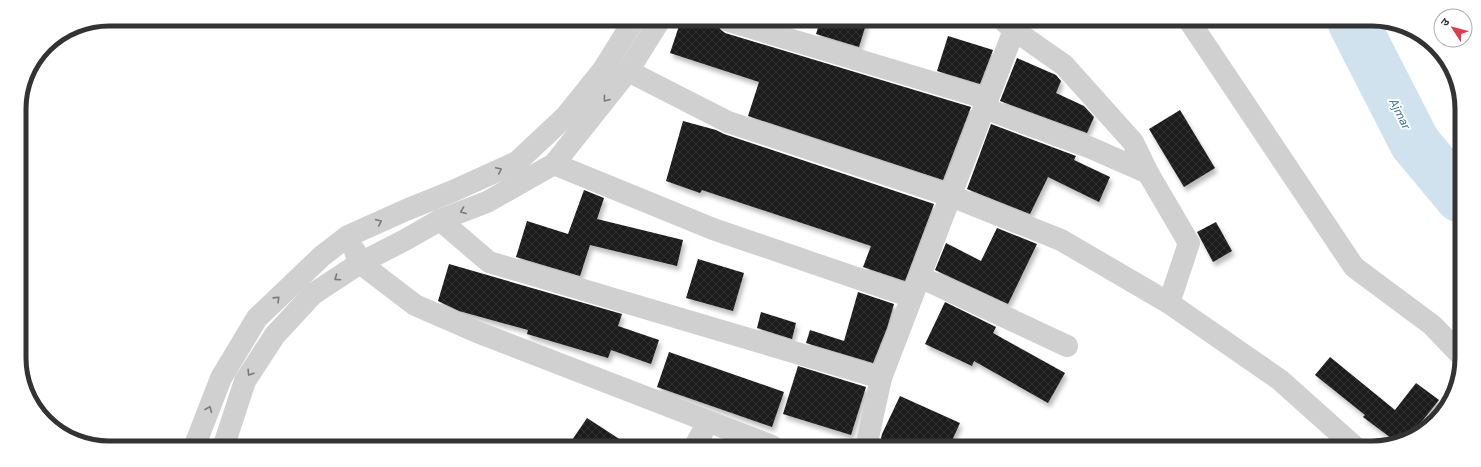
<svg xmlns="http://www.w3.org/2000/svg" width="1481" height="467" font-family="'DM Sans','Noto Sans Devanagari',sans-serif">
	<defs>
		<pattern id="building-cross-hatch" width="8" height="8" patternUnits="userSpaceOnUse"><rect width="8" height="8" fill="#1a1a1a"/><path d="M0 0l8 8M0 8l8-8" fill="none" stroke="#333"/></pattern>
		<filter id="shadow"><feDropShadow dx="2.5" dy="4.5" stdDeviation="2" flood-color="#0004"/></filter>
	</defs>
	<rect width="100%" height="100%" fill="#fff"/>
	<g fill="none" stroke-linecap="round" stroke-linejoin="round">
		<path stroke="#cfe2ee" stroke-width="51" d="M1353,22l62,121 45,54"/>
	</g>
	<g fill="url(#building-cross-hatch)" filter="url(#shadow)">
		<path d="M681,20h36v4l3,5 5,4 246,74 -28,73 -195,-64 11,-34 -89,-29z"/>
		<path d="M820,21h47l-8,26 -43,-13z"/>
		<path d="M948,36l45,14 -13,34 -43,-13z"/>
		<path d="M1017,58l39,17 5,6 -5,12 28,13 10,11 -7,16 -87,-32z"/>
		<path d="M1180,110l35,58 -31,19 -35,-58z"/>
		<path d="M683,121l33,9 8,4 210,70 -29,77 -42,-14 8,-21 -169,-56 -2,3 -34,-12z"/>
		<path d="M991,124l85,32 -2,4 36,17 -11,25 -51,-25 -18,37 -63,-25z"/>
		<path d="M584,190l20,8 -7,21 86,21 -6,26 -87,-21 -10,31 -64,-19 11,-36 41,13z"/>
		<path d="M1216,222l16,29 -19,11 -16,-30z"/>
		<path d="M997,228l40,16 -29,60 -73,-34 11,-27 35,18z"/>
		<path d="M698,259l46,14 -11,38 -47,-13z"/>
		<path d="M449,264l173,50 -4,12 41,14 -8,24 -40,-14 -3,8 -81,-24 1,-4 -69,-19 -21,-10z"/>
		<path d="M858,292l36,12 -7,24 -14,35 -67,-20 4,-13 34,11z"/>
		<path d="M945,302l51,25 -3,6 72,40 -17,30 -74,-42 -2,5 -47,-22z"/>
		<path d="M761,312l35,11 -4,16 -35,-11z"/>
		<path d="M669,352l115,40 -12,35 -115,-40z"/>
		<path d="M1330,357l65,53 21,-27 23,17 -28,35 -16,6 -32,-24 2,-2 -50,-40z"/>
		<path d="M798,366l68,21 -15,48 -68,-21z"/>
		<path d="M900,396l60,27 -11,24h-70l3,-13z"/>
		<path d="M587,418l43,28h-62z"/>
	</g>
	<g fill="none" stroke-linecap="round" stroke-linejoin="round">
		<g stroke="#d0d0d0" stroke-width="22">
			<path d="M729,21l259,78"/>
			<path d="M1190,22l164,245 78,58 27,28"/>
			<path d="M1014,30l50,35 69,77 15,31 41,70 -20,60"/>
			<path d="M628,71l100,51 223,74 110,44 108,63 111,77 76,68"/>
			<path d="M984,108l107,40 57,25"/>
			<path d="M554,164l159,65 199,68"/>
			<path d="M440,220l49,42 392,116"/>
			<path d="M355,251l5,12 55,42 62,27 295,114"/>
			<path d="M920,277l147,69"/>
			<path d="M195,445l26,-67 36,-60 65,-62 26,-20 58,-26 47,-19 64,-29 49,-46 37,-46 31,-50"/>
			<path d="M224,445l21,-64 30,-46 38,-41 47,-31 45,-23 35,-20 47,-18 67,-38 74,-93 32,-51"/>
			<path d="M695,446l13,-24"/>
			<path d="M866,447l15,-69 133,-348 -10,-9"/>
		</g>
	</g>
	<defs><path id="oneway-chevron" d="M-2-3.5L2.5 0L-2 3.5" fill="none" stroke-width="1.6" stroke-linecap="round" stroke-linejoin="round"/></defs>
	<g stroke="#7a7a7a">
		<use href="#oneway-chevron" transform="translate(606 99) rotate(128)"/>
		<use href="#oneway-chevron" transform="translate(499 170) rotate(-25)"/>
		<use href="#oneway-chevron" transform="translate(463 211) rotate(159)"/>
		<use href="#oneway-chevron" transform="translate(379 222) rotate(-25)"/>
		<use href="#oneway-chevron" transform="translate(337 278) rotate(146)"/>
		<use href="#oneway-chevron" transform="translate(277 299) rotate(-44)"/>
		<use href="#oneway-chevron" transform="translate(250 373) rotate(123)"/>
		<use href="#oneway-chevron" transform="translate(209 409) rotate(-68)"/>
	</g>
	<g text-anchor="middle" stroke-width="4" stroke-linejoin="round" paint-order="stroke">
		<g font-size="12" font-style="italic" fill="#3f7597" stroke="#fff">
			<text transform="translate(1400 114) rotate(63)" y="4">Ajmar</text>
		</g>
	</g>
	<path d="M0 0H1481V467H0ZM109 26H1372A83 83 0 0 1 1455 109V358A83 83 0 0 1 1372 441H109A83 83 0 0 1 26 358V109A83 83 0 0 1 109 26Z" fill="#fff" fill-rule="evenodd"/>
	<path fill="none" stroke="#333" stroke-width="5" d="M109 26H1372A83 83 0 0 1 1455 109V358A83 83 0 0 1 1372 441H109A83 83 0 0 1 26 358V109A83 83 0 0 1 109 26Z"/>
	<g transform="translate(1453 28) rotate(306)"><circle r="19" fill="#ffffff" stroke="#adadad"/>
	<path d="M0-3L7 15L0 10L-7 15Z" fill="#e63946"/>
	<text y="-6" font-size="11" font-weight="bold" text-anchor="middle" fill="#333333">उ</text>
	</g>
</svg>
